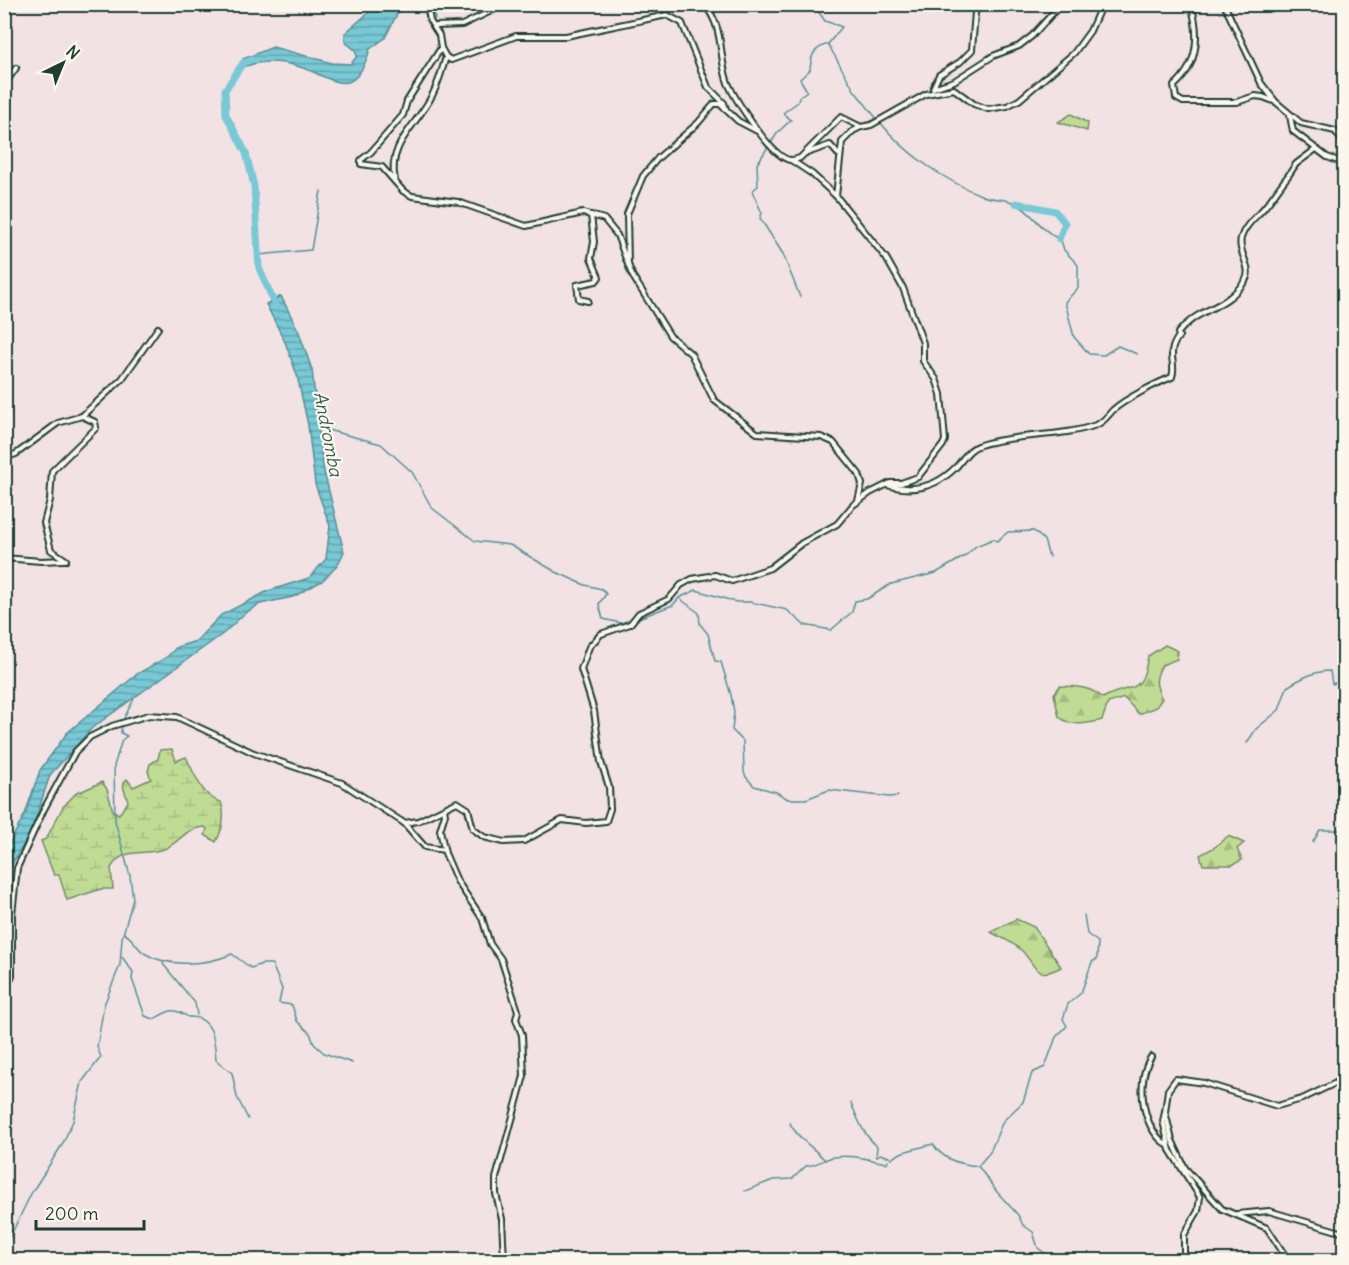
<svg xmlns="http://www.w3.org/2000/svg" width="1349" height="1265" font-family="Delius,sans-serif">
	<defs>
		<pattern id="forest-firs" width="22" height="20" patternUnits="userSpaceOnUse" patternTransform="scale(1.5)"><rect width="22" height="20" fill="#c0dc94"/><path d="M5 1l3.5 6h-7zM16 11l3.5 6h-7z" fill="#a5be80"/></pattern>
		<pattern id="wetland-marsh" width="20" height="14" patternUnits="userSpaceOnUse" patternTransform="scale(1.5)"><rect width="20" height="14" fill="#c0dc94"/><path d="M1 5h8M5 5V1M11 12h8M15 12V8" fill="none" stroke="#a5be80"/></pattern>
		<pattern id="water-rules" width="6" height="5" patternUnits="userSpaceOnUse" patternTransform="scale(1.5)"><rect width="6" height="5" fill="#79c8d6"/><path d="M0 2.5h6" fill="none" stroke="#63a4ae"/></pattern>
	</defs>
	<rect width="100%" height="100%" fill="#f2e2e4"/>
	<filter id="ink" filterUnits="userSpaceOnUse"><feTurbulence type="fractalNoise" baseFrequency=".0167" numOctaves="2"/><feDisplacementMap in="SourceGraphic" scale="12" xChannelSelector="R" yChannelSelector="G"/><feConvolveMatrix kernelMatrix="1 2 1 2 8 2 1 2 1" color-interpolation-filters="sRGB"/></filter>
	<g filter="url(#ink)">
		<g fill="url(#forest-firs)" stroke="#708c64" stroke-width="1.5">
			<path d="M1071,114l17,9 -1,8 -29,-9z"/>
			<path d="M1165,645l13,6 -1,8 -15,6c-8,14 -7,20 0,34l-6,8 -17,7 -15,-16 -16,5 -6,17c-16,4 -30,7 -43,-3l-5,-23 6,-8c17,1 30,0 43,12 31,-17 38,0 45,-42z"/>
			<path d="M1228,836l16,7 -7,6 5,11 -10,5h-29l-3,-10 15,-8z"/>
			<path d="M1016,919l18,8 27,40c-28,15 -25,-4 -41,-18 -9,-8 -19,-11 -29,-17z"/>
		</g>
		<path fill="url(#wetland-marsh)" stroke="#708c64" stroke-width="1.5" d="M172,749l4,12 10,-4c8,15 16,41 35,45 5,14 2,27 -5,40l-11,-7 2,-6 -2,-2c-21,1 -25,16 -41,22 -19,7 -41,-3 -53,19l2,21h-12l-34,11 -8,-25h-5l-13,-34 5,-2 17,-32 16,-17 1,2 22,-10 5,7 6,22 6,3 9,-12c-1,-9 -9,-16 -1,-23l6,8 18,-8 -3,-8 2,-7 8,-5 2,-9z"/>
		<g fill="url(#water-rules)" stroke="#559095" stroke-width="1.5">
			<path d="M384,5h26l-12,7 -13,26 -15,11c-18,59 -40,24 -77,16 -14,-4 -32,-4 -47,1l-3,-7 30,-12 59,16 19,1 6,-8 -2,-6 -10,-8v-9l28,-24z"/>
			<path d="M281,296l18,36 13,38 11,97 21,85 -7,14 -15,15 -29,16 -33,7 -15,9 -21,20 -132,95 -42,47 -19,58 -26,42 2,-27 18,-34 15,-44 27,-37 70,-59 30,-17 10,-10 19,-6 25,-26 47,-24 41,-13 17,-19 4,-33 -15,-42 -7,-59 -11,-50 -12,-33 -19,-38z"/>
		</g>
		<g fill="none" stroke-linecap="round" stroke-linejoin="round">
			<g stroke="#559095" stroke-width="1.5">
				<path d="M432,4l3,15"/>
				<path d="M805,4l7,8 4,-4 9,13 17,6 -14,17 26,46 23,29"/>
				<path d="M880,122c26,33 66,59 103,74 10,4 22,2 32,7 18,9 27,29 46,37l3,10 14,15v23l-13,14 9,35 15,17 15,1 14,-9 19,8"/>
				<path d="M771,143l7,-11 13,-12 -8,-7 15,-11 1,-5 8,-6 -7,-12 10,-9c1,-15 3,-21 18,-26"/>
				<path d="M768,147l-11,17 1,22 -6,5 10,22 -2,5 23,36 17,43"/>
				<path d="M258,255l53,-5 10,-59"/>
				<path d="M320,428l61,16 31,28 20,36 43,33 35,4 46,27 29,13 17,4 4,5 -7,10 4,15 18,4 11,-4"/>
				<path d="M679,598l17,-8 40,12h14l37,8 17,15 27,5 21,-18 3,-11 12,-2 24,-15 45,-11 29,-17 11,-10 17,-7 4,2 11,-9 26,-1 10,9 5,17"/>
				<path d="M636,619l37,-14 6,-7 20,15 1,11 8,10 7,27 6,1 10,33 3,17 -2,18 11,11 1,31 2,5 8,9 22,6 12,7h18l23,-9 60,7 9,-1"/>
				<path d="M1247,743l9,-14 23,-19 8,-23c13,-8 27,-16 43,-16l2,13 12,-4"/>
				<path d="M1313,842l7,-12h24"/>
				<path d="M124,933c9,5 12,14 20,20 24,15 63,12 88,1l19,14 11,-4h10l10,25 -3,14 13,2 5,16 13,12 4,11 10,9 28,10"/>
				<path d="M122,957l11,15 -1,7 13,37 9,3c16,-9 19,-12 34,-2 25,-1 27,23 28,43l16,13 5,24 11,22"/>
				<path d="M164,961l-1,3 32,39 2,12"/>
				<path d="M851,1103c7,16 12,32 26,43l-1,11 4,-3 12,4 11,-6 30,-8c10,16 26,20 45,22l19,26 21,23 5,10 10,7 5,16 16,12"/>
				<path d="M790,1123c6,14 26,27 35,37"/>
				<path d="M978,1166l12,-14 13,-31 20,-19 9,-29 13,-6 11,-30 11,-11 -4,-7 5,-15 13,-11 11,-31 5,-3 1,-17 -11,-8 -3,-19"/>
				<path d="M745,1191l28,-11 19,-1 14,-13c12,-1 17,-7 28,-9 19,-3 35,3 53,6l1,-3"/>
				<path d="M4,1249l28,-57 30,-47 11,-24 9,-39 19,-25 -4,-10 7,-42 16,-40 2,-27 11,-39 -3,-23 -15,-55 -1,-55 8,-26 5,-4 -6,-3 1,-11 12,-23"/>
			</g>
			<g stroke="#79c8d6" stroke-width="7">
				<path d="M251,60l-8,3 -18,27 1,25 20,38 8,33 5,82 17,39"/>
				<path d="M1016,203l39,8 10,12 -6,16"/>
			</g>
			<defs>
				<g id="minor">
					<path d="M427,4l3,17 9,14 2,13 -34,53 -4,14 -32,37 -10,8v4l21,3 21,24 9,5 46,6 68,24 57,-13 21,6 13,16 15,40 38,61 21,18 23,46 43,33 64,4 12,5 26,32 3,10 -4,17"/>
					<path d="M704,4c21,24 14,52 24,79 7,16 45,77 63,77 3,0 6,-1 9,-2l41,-41 20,10 10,-2 55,-31 28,-5 20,15 14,5 19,-3 12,-6 55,-47 16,-22 12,-27"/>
					<path d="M1191,4c9,31 8,60 -17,82l2,12 7,4h54l18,-6 8,1 13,5 25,21 34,8 9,12"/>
					<path d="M1224,4l37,79 14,18"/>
					<path d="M436,26l26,-1 44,-21"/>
					<path d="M441,48l5,9 5,3 65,-24h50l101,-21 15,8 26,64 16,16 2,6"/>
					<path d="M4,85l12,-17"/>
					<path d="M933,88l21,-7 39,-25 26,-10 13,-10 29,-32"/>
					<path d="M933,88l6,-13 21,-13 12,-12 3,-38 8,-8"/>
					<path d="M1290,116l3,15 34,26 17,6"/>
					<path d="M807,153l23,-8 8,9"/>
					<path d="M395,180c-8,-33 19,-53 34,-79 9,-14 12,-28 17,-44"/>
					<path d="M836,196l6,-54 11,-11 8,-4"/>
					<path d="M628,264l-1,-50 16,-38 15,-18 40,-35 16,-19h6l18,17 21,11"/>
					<path d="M588,301l-9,-2 -2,-14 19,-4 3,-4 -8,-19 3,-16 -3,-27"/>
					<path d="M4,458l12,-4 42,-31 24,-7 40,-37 36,-51"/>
					<path d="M887,485c27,8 50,2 70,-19 7,-8 12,-18 23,-21 38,-12 80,-7 116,-20 8,-3 12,-10 17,-15 12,-11 44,-27 59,-33 5,-15 -7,-22 7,-41l-1,-3c20,-26 46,-22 67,-52 9,-13 -8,-28 -4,-43 4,-13 14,-20 22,-29 9,-10 16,-22 25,-33l8,-12 20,-15"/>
					<path d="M4,558l37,3 23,-1"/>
					<path d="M66,560l-15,-10 -7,-27 6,-23 2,-29 44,-43 -1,-6 -13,-6"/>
					<path d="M444,809l1,5 -5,16 5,23 12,28 25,37 8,26 11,15 17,52 -2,8 6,16 2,41 -28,102v16l6,25 2,41"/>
					<path d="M404,823l21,24 19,3"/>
					<path d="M4,992l8,-16v-62l5,-46 27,-59 31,-57 15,-15 22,-11 37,-11 28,2 77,36 88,30 62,40 14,-2 39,-19 11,7 5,20 11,8 20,5 20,-1 38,-21 24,3 20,-2 4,-12 -1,-22 -8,-25 -7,-51 -13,-42 8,-22 12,-13 29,-10 9,-11 30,-14 12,-14 11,-6 23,-4 17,6 38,-13 32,-25 35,-19 16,-19 17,-12 20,-10h11l17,-6 25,-32 2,-5 -4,-46 -5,-15 -13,-18v-18l-20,-55 -17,-30 -50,-62 -24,-22 -21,-14"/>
					<path d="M1151,1057c-16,24 -9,75 18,89"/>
					<path d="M1165,1112l-2,9 7,29 30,47 -2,14 -14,24v25"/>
					<path d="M1237,1214l32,-3 75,22"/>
					<path d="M1288,1260l-21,-32 -45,-19 -37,-41 -13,-28 -7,-28 3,-22 8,-11 28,4 73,23 25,-7 42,-20"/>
				</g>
			</defs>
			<use href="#minor" stroke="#1f3d34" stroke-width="8"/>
			<use href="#minor" stroke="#fbf7ec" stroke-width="4"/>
		</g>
	</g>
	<g text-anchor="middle" stroke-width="4.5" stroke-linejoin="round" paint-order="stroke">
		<g font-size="18" font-style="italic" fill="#36605c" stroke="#fbf7ec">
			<text transform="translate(328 434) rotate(79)" y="6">Andromba</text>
		</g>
	</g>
	<rect width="1349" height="1265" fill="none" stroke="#fbf7ec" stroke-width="24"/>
	<rect x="12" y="12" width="1325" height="1241" fill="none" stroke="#1f3d34" stroke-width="2" filter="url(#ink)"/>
	<g transform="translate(63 63) rotate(43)" stroke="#fbf7ec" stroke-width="4.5" paint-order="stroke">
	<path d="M0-4.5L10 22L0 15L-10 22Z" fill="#1f3d34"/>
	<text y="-9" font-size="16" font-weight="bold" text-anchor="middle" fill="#1f3d34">N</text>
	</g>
	<path d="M36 1220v9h108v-9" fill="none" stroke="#1f3d34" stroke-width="3"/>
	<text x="45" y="1220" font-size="18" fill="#1f3d34" stroke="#fbf7ec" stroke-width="4.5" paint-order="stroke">200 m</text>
</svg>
